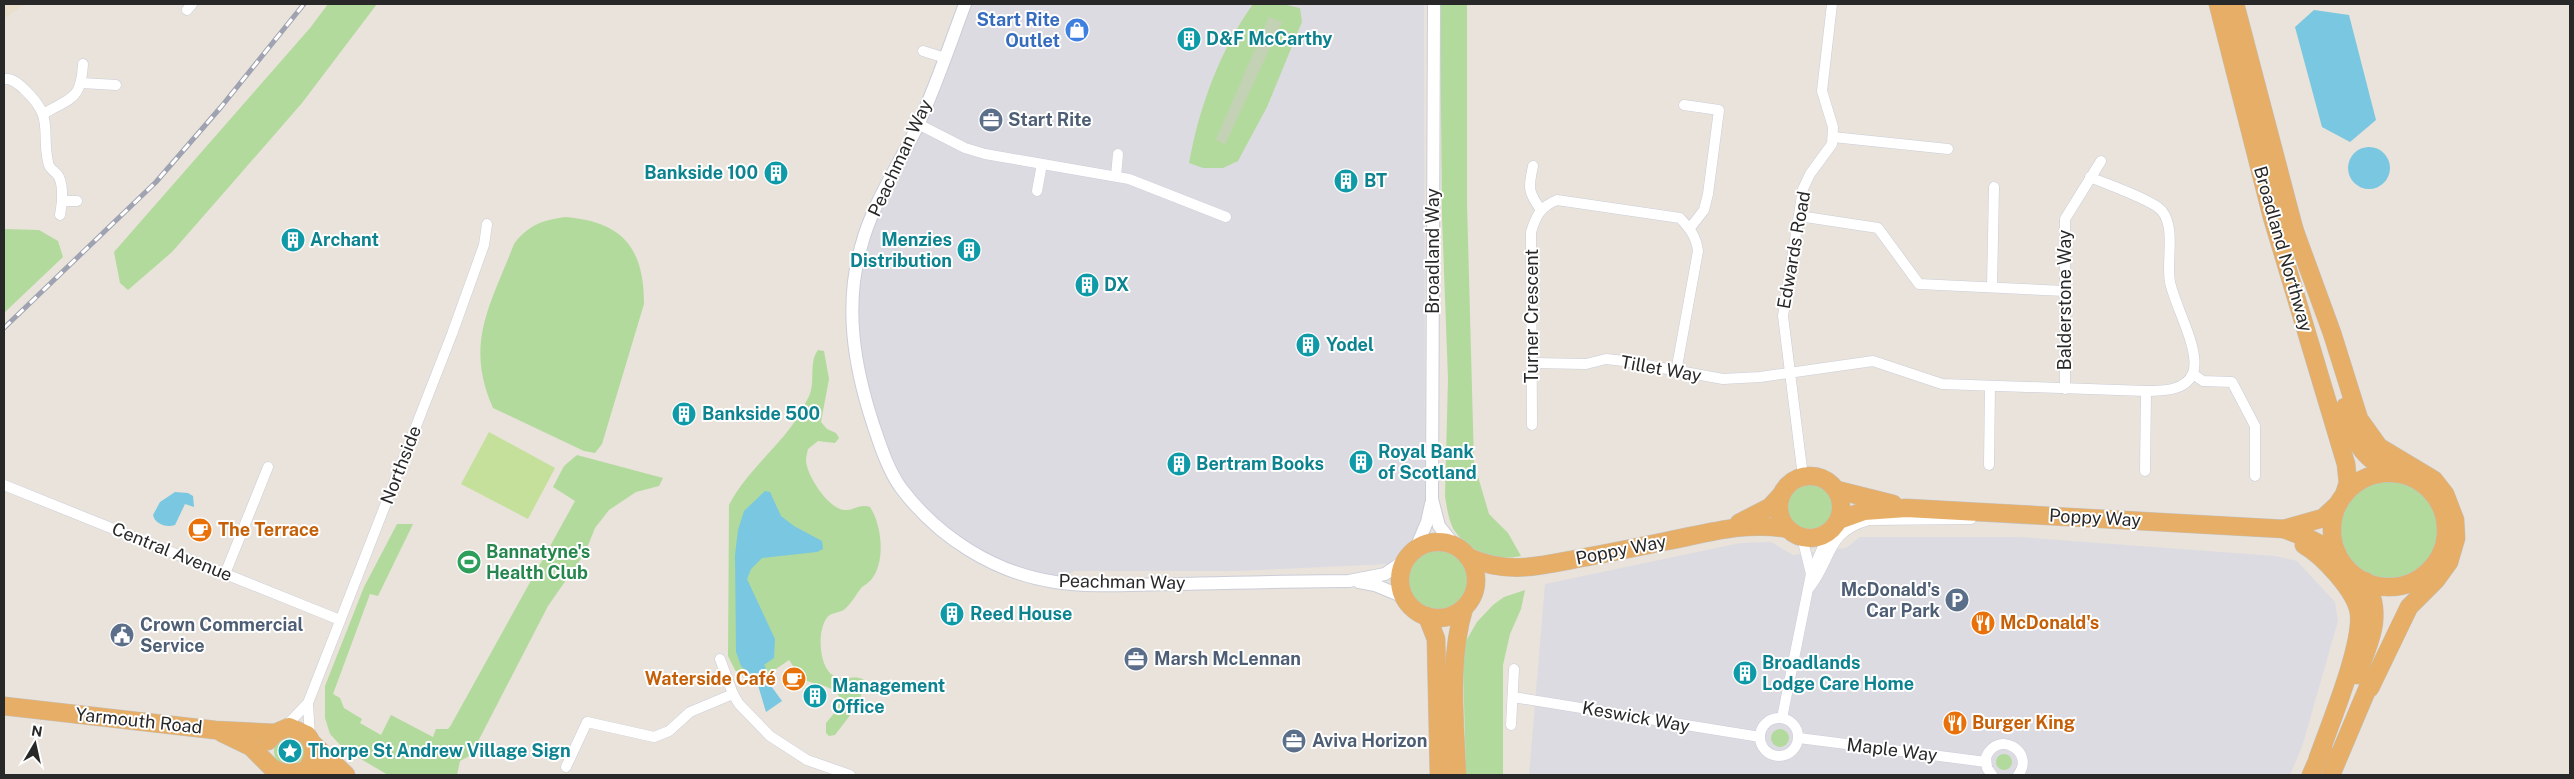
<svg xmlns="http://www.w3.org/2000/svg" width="2574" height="779" font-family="'Public Sans',sans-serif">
	<rect width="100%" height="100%" fill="#e9e3db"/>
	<g fill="#dddbe2">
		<path d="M965,4h459l1,496 -5,25 -7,13 -24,26 -152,7h-163l-19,11 -76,-25 -55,-45 -42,-63 -29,-108 7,-93z"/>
		<path d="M1860,537h160l255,19 22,5 38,41 3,19 -36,126 -12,28h-761l16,-191 195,-41 31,-1 22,13 53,-7z"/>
	</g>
	<path fill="#e9dfcc" d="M4,4h21l-21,15z"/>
	<g fill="#b3da9d">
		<path d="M328,4h49l-75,99 -74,85 -56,64 -44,38 -8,-7 -6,-31 196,-224z"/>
		<path d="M1253,4h30l17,4 2,14 -35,85 -29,54 -15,7h-20l-14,-5c10,-56 31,-113 64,-159z"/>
		<path d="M1440,4h27v199l7,260 15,51 19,19 13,23c-21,5 -50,-3 -64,-22 -8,-9 -10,-26 -12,-38l3,-117 -6,-162z"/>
		<path d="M566,217c56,5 78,30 78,87l-42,140 -7,9 -11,-2 -91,-43c-29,-65 -2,-104 21,-164 14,-19 29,-24 52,-27z"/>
		<path d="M4,229l35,1 19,11 5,16 -59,56z"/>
		<path d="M818,350l6,1 5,28 -8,43 6,7 9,4 3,5 -4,5 -17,-2 -10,8c-1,4 -2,8 -2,12 1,15 24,51 41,49 10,-1 12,-6 23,-3 12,18 16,55 1,73 -3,3 -6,5 -9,7 -6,7 -10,16 -17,22 -6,5 -14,2 -19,10 -9,14 -7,49 8,57 10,6 20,-2 30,4 0,21 -17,39 -29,55l-6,1 -3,-3v-10l10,-12 5,-12c-8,-14 -20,-13 -34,-18 -8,-4 -13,-14 -18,-21l-36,25 -18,-15 -7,-14 1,-151c19,-37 55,-61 74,-97 2,-5 5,-9 7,-14 5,-14 -1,-33 8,-44z"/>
		<path d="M577,455l86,23 -4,8 -23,6 -27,18 -14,18 -10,25 -37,53 -77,149 -11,6 -3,14h-69l-44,-26 -14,-15 -5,-16v-32l39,-99 33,-63h16l-35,72 -8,-2 -37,100 7,4 4,10 18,11 -2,4 21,12 10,-20 42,22 3,-8h12l3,-4 124,-224 -22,-14 11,-21z"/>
		<circle cx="2389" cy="529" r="49"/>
		<circle cx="1810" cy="506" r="23"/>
		<circle cx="1438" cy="580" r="29"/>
		<path d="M1525,590l-4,19 -11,25 -7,31v110h-37l-3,-107 3,-27 11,-19 16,-17 11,-8z"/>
		<circle cx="1780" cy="738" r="9"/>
		<circle cx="290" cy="751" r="16"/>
		<circle cx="2004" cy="762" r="8"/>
	</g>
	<path fill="#c3d1b4" d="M1269,17l13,5 -57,123 -9,-6z"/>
	<path fill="#c4e09a" d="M489,432l66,36 -27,51 -67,-35z"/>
	<g fill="#79c7e0">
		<path d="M2314,10l35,5 27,105 -26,22 -28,-15 -27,-100z"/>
		<circle cx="2369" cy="168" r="21"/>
		<path d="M765,491l5,1 11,24 13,10 28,15 1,8 -6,3 -55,6 -11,11 -4,10 28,60 -1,19 -10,7 2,3 -5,4 21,29 -16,11 -9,-30 -16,-16 -5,-14 -1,-97 3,-25 6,-19z"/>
		<path d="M175,492l13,1 5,3 1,11 -9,-3 -10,21c-9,3 -20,-1 -22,-10l7,-13z"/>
	</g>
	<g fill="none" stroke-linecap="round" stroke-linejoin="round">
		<defs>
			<g id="minor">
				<path d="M187,10l5,-6"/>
				<path d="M923,51l22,7"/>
				<path d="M4,79c8,-1 14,4 20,10 31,29 17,40 24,73 1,8 8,9 11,15 5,11 3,27 1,38"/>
				<path d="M82,83l34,2"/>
				<path d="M1684,105l35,5 -11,84 -4,16 -14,18"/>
				<path d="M43,114c29,-17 38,-14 40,-50"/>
				<path d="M918,124l47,24 20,6 144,25 97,38"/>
				<path d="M1833,137l115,12"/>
				<path d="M1533,166c-5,22 -5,26 8,44"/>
				<path d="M1116,176l2,-22"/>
				<path d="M1037,191l5,-27"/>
				<path d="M62,201h15"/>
				<path d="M1799,216l79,12 41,56 146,7"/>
				<path d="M1992,287l2,-100"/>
				<path d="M1533,363l53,1 20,-5 18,2 99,18 37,-2 113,-16 69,23 204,7c16,0 40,0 47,-18 8,-23 -18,-66 -23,-91 -4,-21 6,-53 -8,-71 -9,-11 -56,-27 -72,-34"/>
				<path d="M2193,374l10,7 29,1 23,44v50"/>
				<path d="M2065,389v-170l36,-58"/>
				<path d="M1532,425l-1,-193c5,-16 9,-25 26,-32l123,18c10,11 16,18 18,33l-22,121"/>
				<path d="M1989,465l1,-79"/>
				<path d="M2145,471l1,-80"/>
				<path d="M1803,477l-20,-161 20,-127 7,-15 22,-30 1,-17 -11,-36 10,-87"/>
				<path d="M4,485l336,135"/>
				<path d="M1802,537l9,37"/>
				<path d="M225,574l43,-107"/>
				<path d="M1810,587c23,-30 16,-55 59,-67l102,-1"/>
				<path d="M720,659l13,35 6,10 31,32 37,24 43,15"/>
				<path d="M1513,697l247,40"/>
				<path d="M308,703l2,35"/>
				<circle cx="1779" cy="737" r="19"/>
				<path d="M1782,718l29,-144 18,-41"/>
				<path d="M1511,725l3,-56"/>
				<path d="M284,728l24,-25 144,-369 32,-89 3,-21"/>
				<path d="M1799,738l187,24"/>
				<path d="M566,767l21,-45 67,15 15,-6 21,-19 43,-18"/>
				<path d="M1992,775l-5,-7 -1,-11c12,-28 50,-5 32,18"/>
			</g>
			<g id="tertiary">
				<path d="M965,4c-15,40 -29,82 -47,121 -19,40 -46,79 -57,122 -17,59 -7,119 12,177 7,21 15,46 28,64 37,49 93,85 154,94 39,6 80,2 119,2 59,-1 117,-3 175,-3l36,-7 19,-13"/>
				<path d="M1434,4l-2,495 7,27 16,20"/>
				<path d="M1416,548l11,-26 4,-18"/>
				<path d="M1359,582l16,3 29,12"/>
			</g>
			<g id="trunk">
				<path d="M2218,4l54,213 74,247 2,19 -3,9"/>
				<path d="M2235,4l62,236"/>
				<path d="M2294,229l38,104 27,86 20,28 55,33 11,14 10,26 1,18 -7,24 -13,18 -27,27 -39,81"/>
				<path d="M2345,407c10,35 14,49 48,66"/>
				<circle cx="2389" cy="530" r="57"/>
				<circle cx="1810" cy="507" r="31"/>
				<path d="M1837,490l56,14"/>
				<path d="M1839,520l25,-9 42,-3 378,21 26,10 27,14"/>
				<path d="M1739,523l31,-16 12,-13"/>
				<path d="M2284,529l39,-11 14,-13"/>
				<circle cx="1438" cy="580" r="38"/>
				<path d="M2304,545c19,11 52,46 55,68 4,32 -29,111 -41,145"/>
				<path d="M1468,557c40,18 71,9 113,1 28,-5 57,-11 86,-17 41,-8 79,-20 121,-12"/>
				<path d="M1427,616l9,23 3,136"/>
				<path d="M2357,675c13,-34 27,-60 8,-94"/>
				<path d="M4,706l211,24 60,3"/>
				<path d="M222,733l29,14 21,21 11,5 32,-2 30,4"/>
				<path d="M268,741l7,-8 14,-6 18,8c9,11 8,27 -3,36"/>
				<path d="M312,743l34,32"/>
				<path d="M1457,775c-2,-55 -9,-114 7,-167"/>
				<path d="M2311,775l12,-27"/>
				<path d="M2331,775l41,-97"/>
			</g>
		</defs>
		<use href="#minor" stroke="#cacdd8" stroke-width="11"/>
		<use href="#tertiary" stroke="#cacdd8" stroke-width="14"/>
		<use href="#trunk" stroke="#c3c3c3" stroke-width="19"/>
		<use href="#minor" stroke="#fff" stroke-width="10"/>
		<use href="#tertiary" stroke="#fff" stroke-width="12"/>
		<use href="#trunk" stroke="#e6ae66" stroke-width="18"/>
		<defs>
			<path id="rail" d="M4,328l152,-146 65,-75 83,-103"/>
		</defs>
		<use href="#rail" stroke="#9fa2b0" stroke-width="5"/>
		<use href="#rail" stroke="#fff" stroke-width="3" stroke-dasharray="9" stroke-linecap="butt"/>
	</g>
	<defs>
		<symbol id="shop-disc" viewBox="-11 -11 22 22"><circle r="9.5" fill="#3f7fe0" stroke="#fff"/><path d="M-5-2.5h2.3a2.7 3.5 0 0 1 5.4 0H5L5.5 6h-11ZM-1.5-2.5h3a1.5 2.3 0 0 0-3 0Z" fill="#fff"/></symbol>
		<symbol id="building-disc" viewBox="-11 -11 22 22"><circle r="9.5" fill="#0f9aa8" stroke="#fff"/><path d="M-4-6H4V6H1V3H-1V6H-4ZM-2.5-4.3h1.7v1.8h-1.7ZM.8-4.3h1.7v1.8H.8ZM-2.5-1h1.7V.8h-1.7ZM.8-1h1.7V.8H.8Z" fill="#fff"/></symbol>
		<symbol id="office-disc" viewBox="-11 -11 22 22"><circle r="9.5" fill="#5c6f8a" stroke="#fff"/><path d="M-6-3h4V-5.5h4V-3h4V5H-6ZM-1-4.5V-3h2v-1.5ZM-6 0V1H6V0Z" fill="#fff"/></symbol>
		<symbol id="cafe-disc" viewBox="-11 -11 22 22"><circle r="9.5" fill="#e8710a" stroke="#fff"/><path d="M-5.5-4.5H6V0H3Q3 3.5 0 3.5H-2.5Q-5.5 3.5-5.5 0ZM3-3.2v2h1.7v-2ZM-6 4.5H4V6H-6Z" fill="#fff"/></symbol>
		<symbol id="stadium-disc" viewBox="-11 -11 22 22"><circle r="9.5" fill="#2e9e5b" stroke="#fff"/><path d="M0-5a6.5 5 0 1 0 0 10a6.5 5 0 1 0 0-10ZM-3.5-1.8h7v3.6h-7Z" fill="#fff"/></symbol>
		<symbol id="parking-disc" viewBox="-11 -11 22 22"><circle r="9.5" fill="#5c6f8a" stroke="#fff"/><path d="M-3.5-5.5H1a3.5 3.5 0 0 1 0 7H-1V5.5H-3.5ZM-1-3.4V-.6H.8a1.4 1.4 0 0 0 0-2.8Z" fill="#fff"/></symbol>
		<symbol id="restaurant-disc" viewBox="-11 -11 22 22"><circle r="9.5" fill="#e8710a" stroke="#fff"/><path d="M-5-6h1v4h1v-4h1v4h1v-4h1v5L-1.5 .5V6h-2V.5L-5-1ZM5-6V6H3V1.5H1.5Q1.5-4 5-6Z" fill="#fff"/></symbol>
		<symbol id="civic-disc" viewBox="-11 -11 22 22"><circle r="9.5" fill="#5c6f8a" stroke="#fff"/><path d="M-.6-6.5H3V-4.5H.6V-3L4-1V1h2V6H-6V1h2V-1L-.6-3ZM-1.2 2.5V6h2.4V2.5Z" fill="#fff"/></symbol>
		<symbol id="sight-disc" viewBox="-11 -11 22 22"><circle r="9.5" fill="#0f9aa8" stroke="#fff"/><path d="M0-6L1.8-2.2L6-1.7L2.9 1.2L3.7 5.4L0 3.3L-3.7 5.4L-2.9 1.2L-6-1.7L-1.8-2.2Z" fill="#fff"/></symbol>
	</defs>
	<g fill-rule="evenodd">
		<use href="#shop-disc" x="1063" y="16" width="28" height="28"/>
		<use href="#building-disc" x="1175" y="25" width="28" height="28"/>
		<use href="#office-disc" x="977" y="106" width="28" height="28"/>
		<use href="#building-disc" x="762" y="159" width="28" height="28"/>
		<use href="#building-disc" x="1332" y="167" width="28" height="28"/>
		<use href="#building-disc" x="279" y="226" width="28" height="28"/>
		<use href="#building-disc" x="955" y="236" width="28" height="28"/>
		<use href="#building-disc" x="1073" y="271" width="28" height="28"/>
		<use href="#building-disc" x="1294" y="331" width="28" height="28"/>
		<use href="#building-disc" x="670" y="400" width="28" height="28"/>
		<use href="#building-disc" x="1347" y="448" width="28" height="28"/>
		<use href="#building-disc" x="1165" y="450" width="28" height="28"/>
		<use href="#cafe-disc" x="186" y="516" width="28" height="28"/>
		<use href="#stadium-disc" x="455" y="548" width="28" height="28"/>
		<use href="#parking-disc" x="1943" y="586" width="28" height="28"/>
		<use href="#building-disc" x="938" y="600" width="28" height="28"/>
		<use href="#restaurant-disc" x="1969" y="609" width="28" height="28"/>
		<use href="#civic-disc" x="108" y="621" width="28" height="28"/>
		<use href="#office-disc" x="1122" y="645" width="28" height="28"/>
		<use href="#building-disc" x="1731" y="659" width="28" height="28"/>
		<use href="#cafe-disc" x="780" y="665" width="28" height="28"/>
		<use href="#building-disc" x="801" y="682" width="28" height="28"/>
		<use href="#restaurant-disc" x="1941" y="709" width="28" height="28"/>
		<use href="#office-disc" x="1280" y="727" width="28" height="28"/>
		<use href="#sight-disc" x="276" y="737" width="28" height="28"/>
	</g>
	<g text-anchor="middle" stroke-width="4" stroke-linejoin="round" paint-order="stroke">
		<g font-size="18" font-weight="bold" fill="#366cbe" stroke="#fff" text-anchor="end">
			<text x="1060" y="26">Start Rite<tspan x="1060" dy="21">Outlet</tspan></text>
		</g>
		<g font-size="18" font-weight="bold" fill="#0d838f" stroke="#fff" text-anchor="start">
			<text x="1206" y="45">D&amp;F McCarthy</text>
			<text x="758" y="179" text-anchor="end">Bankside 100</text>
			<text x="1364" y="187">BT</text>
			<text x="310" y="246">Archant</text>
			<text x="952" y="246" text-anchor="end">Menzies<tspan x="952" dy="21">Distribution</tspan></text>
			<text x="1104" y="291">DX</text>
			<text x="1326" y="351">Yodel</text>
			<text x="702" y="420">Bankside 500</text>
			<text x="1378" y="458">Royal Bank<tspan x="1378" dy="21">of Scotland</tspan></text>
			<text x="1196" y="470">Bertram Books</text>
			<text x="970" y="620">Reed House</text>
			<text x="1762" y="669">Broadlands<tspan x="1762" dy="21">Lodge Care Home</tspan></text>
			<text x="832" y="692">Management<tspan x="832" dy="21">Office</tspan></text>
			<text x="308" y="757">Thorpe St Andrew Village Sign</text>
		</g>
		<g font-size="18" font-weight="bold" fill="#4e5e75" stroke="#fff" text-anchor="start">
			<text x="1008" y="126">Start Rite</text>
			<text x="1940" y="596" text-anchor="end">McDonald's<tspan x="1940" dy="21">Car Park</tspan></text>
			<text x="140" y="631">Crown Commercial<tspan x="140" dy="21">Service</tspan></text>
			<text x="1154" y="665">Marsh McLennan</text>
			<text x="1312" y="747">Aviva Horizon</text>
		</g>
		<g font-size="18" fill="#282828" stroke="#fff">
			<text transform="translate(900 158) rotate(-65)" y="6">Peachman Way</text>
			<text transform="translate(2283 249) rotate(74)" y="6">Broadland Northway</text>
			<text transform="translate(1794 250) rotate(-80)" y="6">Edwards Road</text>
			<text transform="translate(1433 251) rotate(-90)" y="6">Broadland Way</text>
			<text transform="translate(2065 300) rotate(-90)" y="6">Balderstone Way</text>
			<text transform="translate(1532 316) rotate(-90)" y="6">Turner Crescent</text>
			<text transform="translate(1661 369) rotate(10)" y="6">Tillet Way</text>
			<text transform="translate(401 465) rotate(-69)" y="6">Northside</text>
			<text transform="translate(2095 518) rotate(3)" y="6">Poppy Way</text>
			<text transform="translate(1621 550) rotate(-11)" y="6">Poppy Way</text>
			<text transform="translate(172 552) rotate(22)" y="6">Central Avenue</text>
			<text transform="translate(1122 582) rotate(1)" y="6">Peachman Way</text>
			<text transform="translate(1636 717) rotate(10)" y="6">Keswick Way</text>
			<text transform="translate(139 721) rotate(6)" y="6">Yarmouth Road</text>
			<text transform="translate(1892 750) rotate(7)" y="6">Maple Way</text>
		</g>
		<g font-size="18" font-weight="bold" fill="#c56008" stroke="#fff" text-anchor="start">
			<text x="218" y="536">The Terrace</text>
			<text x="2000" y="629">McDonald's</text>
			<text x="776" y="685" text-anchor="end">Waterside Café</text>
			<text x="1972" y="729">Burger King</text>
		</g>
		<g font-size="18" font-weight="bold" fill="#27864d" stroke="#fff" text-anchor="start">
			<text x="486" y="558">Bannatyne's<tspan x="486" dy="21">Health Club</tspan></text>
		</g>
	</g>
	<rect width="2574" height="779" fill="none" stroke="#282828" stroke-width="10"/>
	<g transform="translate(35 744) rotate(9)" stroke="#ffffff" stroke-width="4" paint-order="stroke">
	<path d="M0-4L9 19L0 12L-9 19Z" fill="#282828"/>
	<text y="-8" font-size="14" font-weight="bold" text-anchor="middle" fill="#282828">N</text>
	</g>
</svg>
